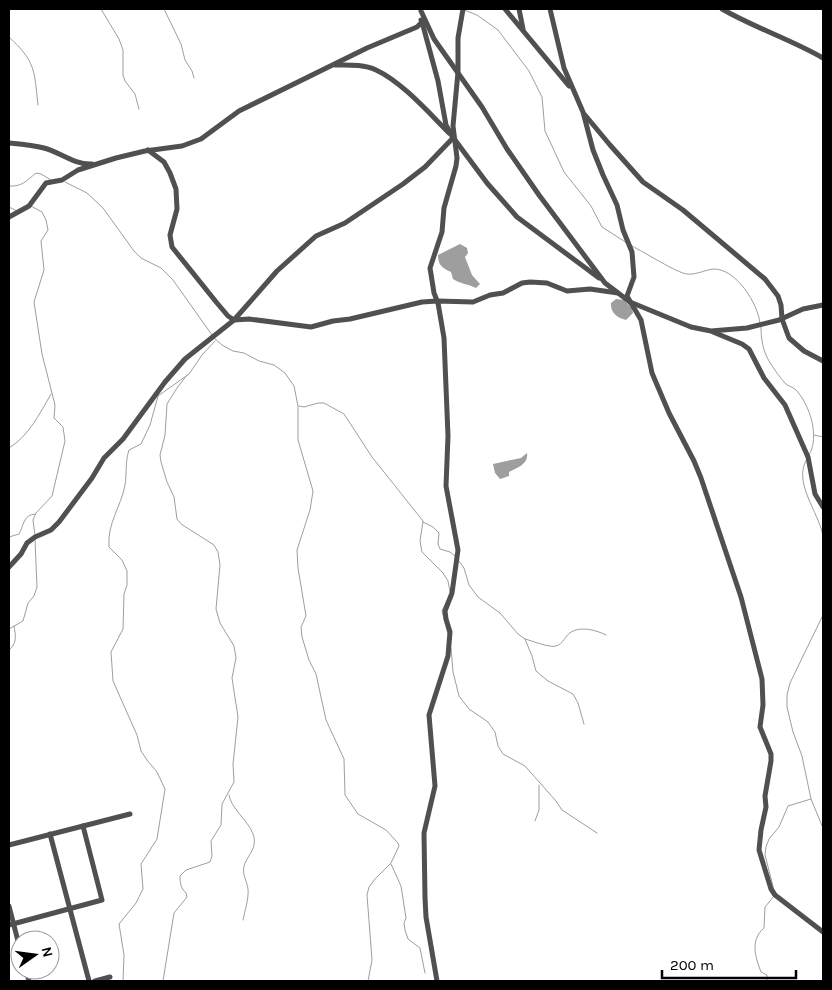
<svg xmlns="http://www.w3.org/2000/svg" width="832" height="990" font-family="Karla,sans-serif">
	<rect width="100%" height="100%" fill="#fff"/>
	<g fill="#9e9e9e">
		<path d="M460,244l7,4 1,5 -3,4 7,18 8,9 -4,4c-8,-4 -15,-4 -23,-9l-2,-7c-9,-4 -13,-7 -13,-17z"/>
		<path d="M616,299l8,1 8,8 1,5 -7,7c-8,-2 -16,-7 -15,-17z"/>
		<path d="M527,453c2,11 -10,15 -18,19v4l-9,3 -5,-6 -2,-9 28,-6z"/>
	</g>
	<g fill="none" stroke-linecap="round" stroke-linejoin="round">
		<g stroke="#9e9e9e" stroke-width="1">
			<path d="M101,9l18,30 4,11v25l2,6 10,13 4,15"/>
			<path d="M164,9l17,35 4,16 7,11 2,7"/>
			<path d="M464,10l13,5 21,15 31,41 13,26 3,34 19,41 27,34 11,21 25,16"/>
			<path d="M9,37c27,25 25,33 29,68"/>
			<path d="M65,182l22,11 16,15 31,43 7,7 20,10 12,12 39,55"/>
			<path d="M9,186c13,1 17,-5 27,-13l5,1 10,6"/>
			<path d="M31,206l11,6 4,8 2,10 -7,11 3,29 -10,32 8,52 13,51 -1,13 9,9 2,14 -13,55 -16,17 -3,7 2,15"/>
			<path d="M9,207l8,4"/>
			<path d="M632,246c12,6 45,27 55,28 9,1 18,-4 26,-5 23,-1 45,35 47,54"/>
			<path d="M761,327c0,12 2,24 8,34 5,8 11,17 17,23 2,2 7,3 10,6 14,15 24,47 13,65"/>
			<path d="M214,338l8,7 11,6 11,2 15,8 15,4 11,8 9,13 4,20v34l15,51 -3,19 -13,40 1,18 8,48 -5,11 1,10 7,23 7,14 10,46 18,39 1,36 13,19 28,16 12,13 1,3 -8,17 -16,16 -6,8 -2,8 5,65 -4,21"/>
			<path d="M299,406l5,1 14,-4h6l20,11 28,43 51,64 -3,20 2,11 21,21 5,8 2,11"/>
			<path d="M814,435l9,2"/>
			<path d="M9,448c20,-12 31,-35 42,-54"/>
			<path d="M807,459c-15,23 12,53 16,77"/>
			<path d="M423,522l10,5 6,6 -1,11 2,5 10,3 5,4"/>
			<path d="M9,537l10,-3c5,-9 4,-19 16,-20"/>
			<path d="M459,561l5,7 5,17 9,12 22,16 18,21 7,5 7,17 4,15 12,10 25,13 5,9 6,21"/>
			<path d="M448,598l-6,13 6,23"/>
			<path d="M823,615l-33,68 -3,12v12l6,25 9,24 9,43 12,29"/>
			<path d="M9,629l14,-8 5,-18 6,-7 3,-9 -2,-48"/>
			<path d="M525,639c8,2 24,9 31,7 7,-2 9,-10 15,-14 10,-6 25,-2 35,3"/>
			<path d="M451,648l2,24 6,24 10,13 19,13 7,10 3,14 5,8 22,12 31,35 6,9 35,23"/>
			<path d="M9,650c8,-7 7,-13 5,-24"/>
			<path d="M229,795c2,14 19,25 24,39 5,14 -5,20 -9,32 -2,9 3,15 4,23 1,9 -3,21 -5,31"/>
			<path d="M535,821l4,-11v-25"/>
			<path d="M391,864l10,22 5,32 -2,5 1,7 3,9 12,9 5,25"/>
			<path d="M774,890l-9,-35 1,-8 3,-8 10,-12 9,-21 23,-7"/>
			<path d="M123,981l1,-26 -5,-31 17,-21 7,-14 -2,-25 16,-25 8,-50 -8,-17 -10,-12 -6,-9 -4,-16 -24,-54 -2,-29 12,-23 1,-35 3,-9v-14l-5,-11 -13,-13c-2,-24 12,-40 16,-62 2,-12 0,-23 4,-35l12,-6 9,-19 8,-29 31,-22 13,-19 13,-14"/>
			<path d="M163,981l11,-68 13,-16 -1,-4c-5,-5 -6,-9 -6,-17l6,-6 24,-8 2,-6 -1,-15 10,-16 1,-21 12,-22 -1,-18 5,-47 -6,-39 4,-20 -2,-12 -14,-23 -4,-14 4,-44 -2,-13 -4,-7 -33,-21 -4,-5 -3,-22 -7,-15 -6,-20 -1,-7 5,-20 2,-31 10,-16 10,-13"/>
			<path d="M767,981v-6l-6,-3c-6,-16 -11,-32 3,-44l1,-21 9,-11"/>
		</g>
		<g stroke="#505050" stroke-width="5">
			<path d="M505,9l64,77"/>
			<path d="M519,9l4,20"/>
			<path d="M550,9l14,59 19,44 10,38 10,25 14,30 6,25 9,22 2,25 -7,19 14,24 11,53 17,40 25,48 7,17 40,119 21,82 1,26 -3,22 11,27v7l-6,35 1,11 -5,23 -2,20 12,39 4,6 48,37"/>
			<path d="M722,9c33,19 68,30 101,49"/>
			<path d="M421,11l13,28 48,68 25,42 32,46 66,88 25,19 61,25 20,4 36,-3 32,-8 24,-11 20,-4"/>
			<path d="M335,65c13,0 29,-1 41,5 26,12 53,43 73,63"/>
			<path d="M585,115l25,30 33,37 40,28 82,69 13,17 3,9 1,14 7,19 15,13 19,10"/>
			<path d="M455,140l32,43 30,34 82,61"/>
			<path d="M9,143c11,1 24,2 35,5 16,4 30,17 48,16"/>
			<path d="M148,150l16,12 6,11 6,16 1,20 -7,26 2,12 45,56 11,13 6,4 15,-1 62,8 22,-6 17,-2 72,-17 15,-1 36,1 17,-7 13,-2 19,-10 8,-1 17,1 20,8 23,-2 28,4"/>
			<path d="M9,217l20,-11 17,-23 16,-3 16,-10 38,-12 29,-7 37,-5 19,-7 38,-28 128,-63 50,-21 5,-5 -1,-2"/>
			<path d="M713,332l29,12 7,5 15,29 21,27 23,52 7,37 8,13"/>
			<path d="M9,567l12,-13 6,-11 8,-6 16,-7 8,-8 33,-44 12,-20 19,-19 42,-57 20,-23 49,-39 43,-49 39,-35 29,-13 58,-39 22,-17 28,-29 -7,-13 -8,-44 -16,-59"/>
			<path d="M50,834l39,147"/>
			<path d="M9,845l121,-31"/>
			<path d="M9,906l11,43"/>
			<path d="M9,925l93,-25 -19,-74"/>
			<path d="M26,970l3,11"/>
			<path d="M95,981l15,-4"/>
			<path d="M437,981l-11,-64 -1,-19 -1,-65 11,-47 -6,-71 19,-59 2,-24 -4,-13 -1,-8 7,-18 6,-43 -12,-64 2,-50 -4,-98 -6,-35 -4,-10 -4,-25 12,-36 2,-24 12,-42 1,-8 -4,-32 5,-54v-34l5,-29"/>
		</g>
	</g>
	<rect width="832" height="990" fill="none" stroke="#000000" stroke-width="20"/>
	<g transform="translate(35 955) rotate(76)"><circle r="24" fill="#ffffff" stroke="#999999"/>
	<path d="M0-4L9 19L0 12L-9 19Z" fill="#000000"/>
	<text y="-8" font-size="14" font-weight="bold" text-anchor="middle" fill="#000000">N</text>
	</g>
	<path d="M662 970v8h134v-8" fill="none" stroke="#000000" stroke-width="2.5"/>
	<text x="670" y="970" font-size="15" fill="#000000" stroke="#ffffff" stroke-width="4" paint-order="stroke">200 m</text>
</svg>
